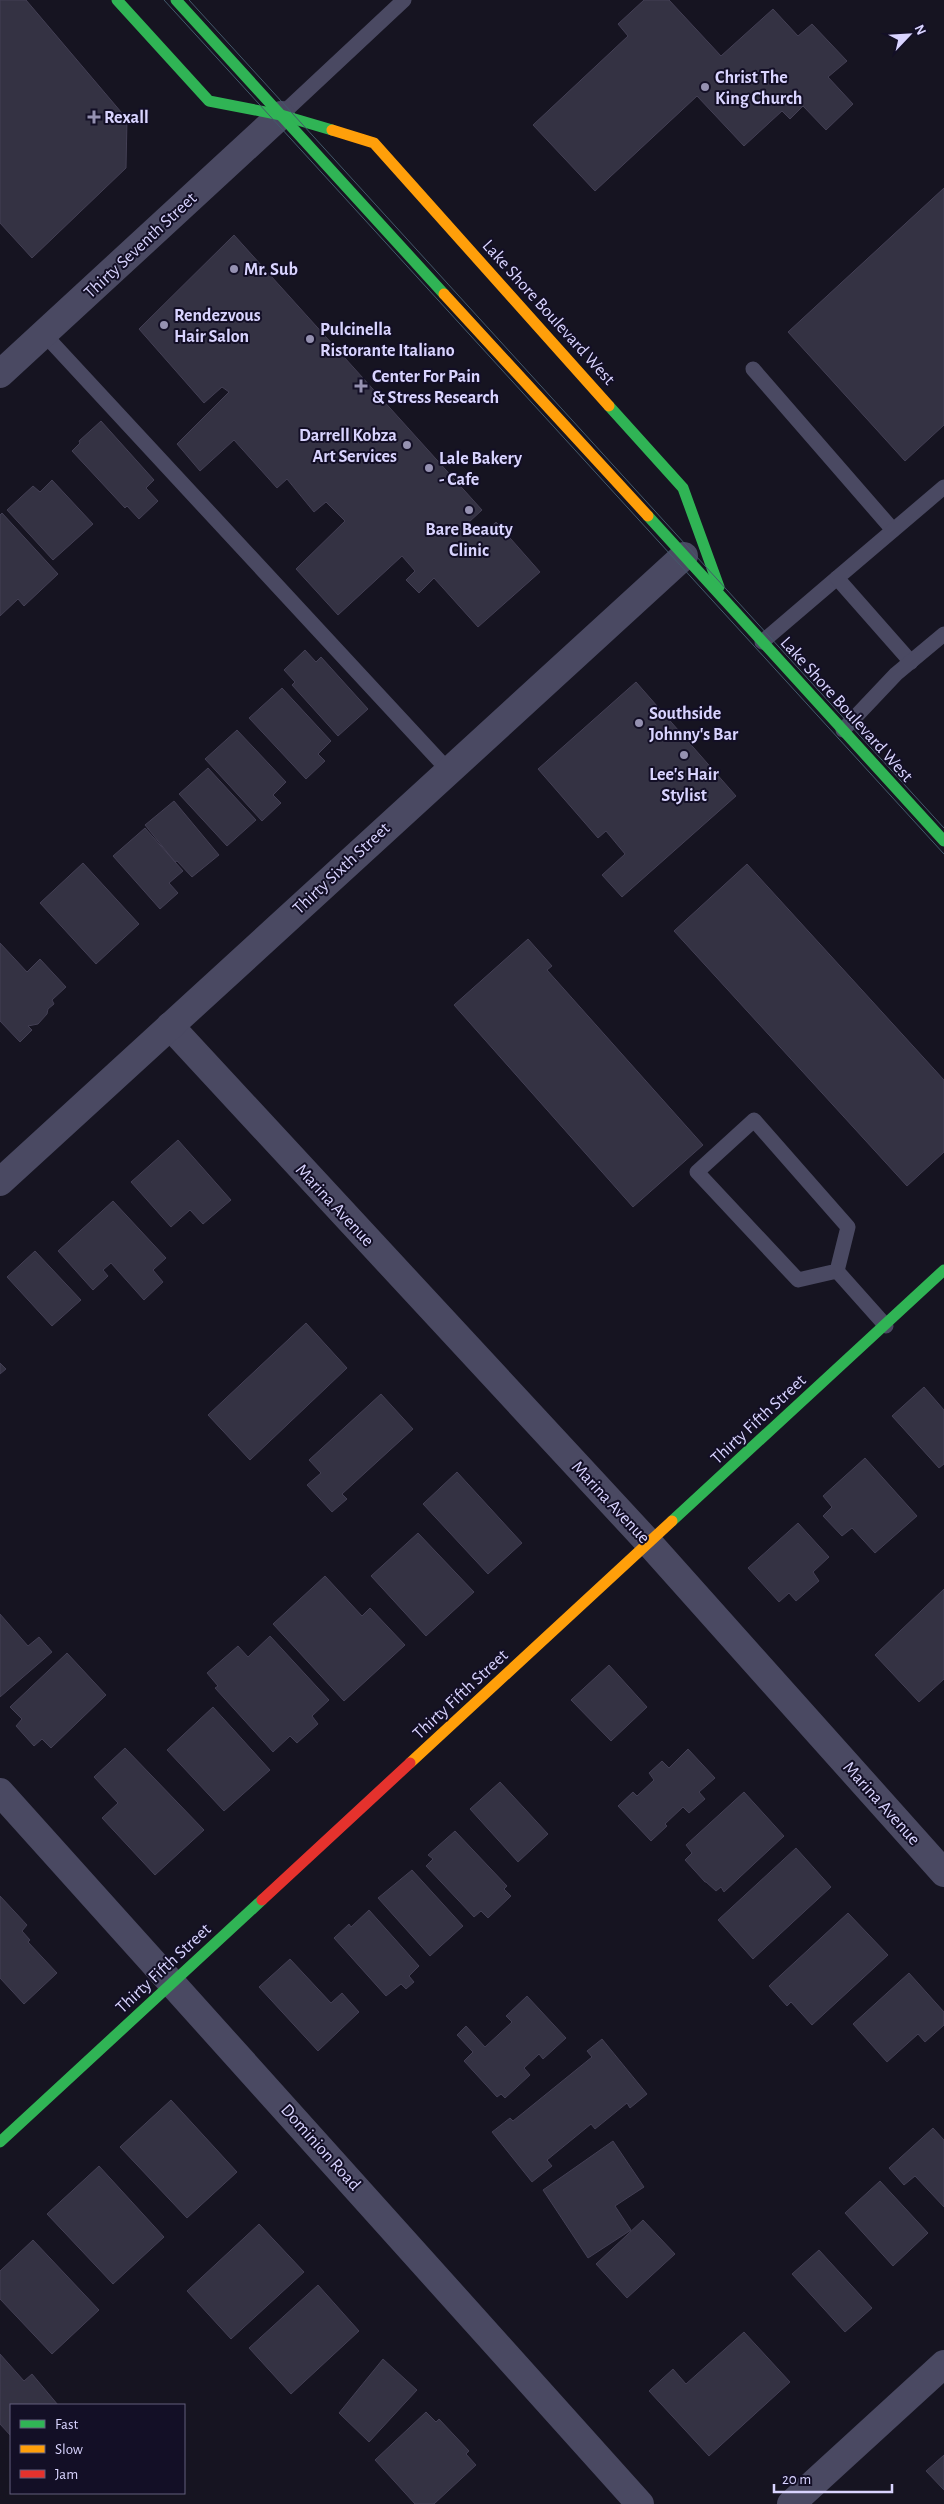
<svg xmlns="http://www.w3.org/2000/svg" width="944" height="2504" font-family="'Alegreya Sans',sans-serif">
	<rect width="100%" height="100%" fill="#161421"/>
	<g fill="#343243" stroke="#433f54">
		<path d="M0,0h26l101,119 -1,49 -94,90 -32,-35z"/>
		<path d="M644,0h25l52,56 52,-47 25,27 14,-12 35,37 -19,16 25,27 -27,26 -23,-24 -13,13 -8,-8 -38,35 -47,-50 -102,95 -62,-66 95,-89 -10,-12z"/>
		<path d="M944,188v237l-39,36 -117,-129z"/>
		<path d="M234,235l248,275 -14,13 12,14 16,-15 44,50 -62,55 -44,-49 -15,15 -13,-13 9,-9 -13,-15 -64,59 -42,-46 49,-48 -19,-19 -12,10 -27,-33 -10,9 -43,-48 -34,31 -23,-27 52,-52 -7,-5 -18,16 -65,-74z"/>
		<path d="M101,421l53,59 -8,8 12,13 -19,18 -12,-13 -2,2 -53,-57 8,-8 -1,-2z"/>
		<path d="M52,480l41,44 -40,36 -46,-50 26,-24 7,6z"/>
		<path d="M2,513l56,61 -34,32 -6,-7 -18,17v-101z"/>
		<path d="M305,650l11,12 5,-5 47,52 -30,27 -46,-51 3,-3 -11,-12z"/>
		<path d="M636,682l100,114 -114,101 -20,-22 23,-21 -19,-23 -8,7 -60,-69z"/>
		<path d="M282,688l49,53 -13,13 7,7 -19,18 -57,-61z"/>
		<path d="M237,730l49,52 -13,13 8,8 -19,18 -57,-62z"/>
		<path d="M208,768l48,52 -29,26 -48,-52z"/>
		<path d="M174,801l45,54 -27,22 -15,-16 -2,1 -30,-37z"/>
		<path d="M145,828l38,43 -14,12 9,10 -18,16 -47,-53z"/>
		<path d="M83,863l56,61 -43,40 -56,-61z"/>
		<path d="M747,864l197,216v72l-37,34 -233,-255z"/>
		<path d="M528,939l24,27 -5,4 156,175 -70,62 -179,-202z"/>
		<path d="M0,943l27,29 13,-13 26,28 -14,13 2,4 -6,5 -1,5 -9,10 -10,2 4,4 -12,12 -20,-21z"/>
		<path d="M178,1140l53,60 -28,24 -13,-14 -19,17 -40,-45z"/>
		<path d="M113,1201l53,57 -13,12 10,12 -19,18 -33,-37 -8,7 5,6 -15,14 -35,-39z"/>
		<path d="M35,1251l46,49 -29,26 -45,-49z"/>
		<path d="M306,1323l41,45 -97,92 -42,-45z"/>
		<path d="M0,1363l6,6 -6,5z"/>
		<path d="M924,1387l20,23v54l-5,4 -47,-52z"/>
		<path d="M381,1394l32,35 -71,65 5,5 -15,13 -25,-27 14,-12 -12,-13z"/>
		<path d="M865,1458l52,58 -42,37 -23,-25 -10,8 -19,-20 9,-9 -9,-11z"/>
		<path d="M457,1472l65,71 -34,31 -65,-70z"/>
		<path d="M798,1523l31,34 -16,15 6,9 -23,20 -7,-8 -10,9 -31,-34z"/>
		<path d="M418,1533l56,59 -48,44 -55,-60z"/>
		<path d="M325,1576l37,40 8,-8 35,37 -61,56 -71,-77z"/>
		<path d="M944,1589v90l-25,23 -44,-47z"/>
		<path d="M0,1614l28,32 11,-9 13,15 -52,45z"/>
		<path d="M270,1636l59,64 -17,16 6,8 -21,19 -7,-7 -17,16 -58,-64 3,-2 -11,-13 31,-27 10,11z"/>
		<path d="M67,1653l39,42 -55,53 -9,-9 -8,7 -18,-20 6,-7 -12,-12z"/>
		<path d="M609,1665l38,42 -36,34 -40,-41z"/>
		<path d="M213,1707l57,63 -46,41 -57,-61z"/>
		<path d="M125,1748l79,82 -49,45 -53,-57 16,-15 -24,-26z"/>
		<path d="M688,1749l27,29 -16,14 6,7 -16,14 -6,-6 -18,17 2,2 -16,15 -33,-35 15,-14 4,4 17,-16 -5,-7 13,-12 7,7z"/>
		<path d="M500,1782l48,52 -30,28 -48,-53z"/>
		<path d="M744,1792l40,44 -60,56 -3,-5 -5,4 -10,-9h-1l-20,-22 7,-7 -6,-8z"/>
		<path d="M455,1831l52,55 -3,3 7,7 -23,22 -7,-7 -7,6 -48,-51 7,-7 -5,-4z"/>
		<path d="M796,1848l35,39 -78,72 -35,-39z"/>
		<path d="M412,1870l51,56 -33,30 -52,-58z"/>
		<path d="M0,1896l27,29 -5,6 8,9 -2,2 29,31 -33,31 -24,-26z"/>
		<path d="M369,1910l50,56 -10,10 5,6 -8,7 -5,-5 -15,12 -52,-58 15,-14 2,3z"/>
		<path d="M848,1913l40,42 -76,70 -21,-23 -4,4 -18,-20z"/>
		<path d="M290,1959l41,44 11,-10 17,19 -41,39 -59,-64z"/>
		<path d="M909,1973l35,39v13l-19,17 -7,-8 -31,28 -34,-38z"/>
		<path d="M527,1996l39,42 -23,21 -4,-5 -15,14 6,7 -25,23 -4,-4 -4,3 -33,-36 9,-9 -16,-17 9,-9 19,21 27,-25 -6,-6z"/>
		<path d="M602,2039l45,55 -17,14 -3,-5 -32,26 -4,-5 -44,36 5,6 -20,16 -40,-50 18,-14 3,3 79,-64 -5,-6z"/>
		<path d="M171,2100l66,72 -50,46 -67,-71z"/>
		<path d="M933,2128l11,12v67l-29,-31 -11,9 -15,-17z"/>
		<path d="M613,2141l31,46 -29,19 16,24 -43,28 -45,-68z"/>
		<path d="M99,2166l65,71 -51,47 -66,-70z"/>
		<path d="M880,2181l48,52 -35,33 -48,-53z"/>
		<path d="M643,2220l32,34 -48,44 -31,-34z"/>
		<path d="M259,2224l45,48 -73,67 -44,-48z"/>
		<path d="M33,2240l66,70 -47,44 -52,-55v-28z"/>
		<path d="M819,2250l53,58 -27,24 -53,-58z"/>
		<path d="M318,2285l41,46 -68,63 -42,-46z"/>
		<path d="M744,2332l46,50 -81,74 -60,-65 24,-22 13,15z"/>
		<path d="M0,2354l24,27 8,-7 26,31h-47v31l-11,-12z"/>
		<path d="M383,2359l34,31 -48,52 -30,-29z"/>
		<path d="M426,2412l10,10 3,-3 30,32 -3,3 10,11 -42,39h-19l-40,-44z"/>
		<path d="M944,2455v35l-18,-19z"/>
	</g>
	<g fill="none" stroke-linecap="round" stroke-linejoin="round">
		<g stroke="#4a4962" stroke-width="15">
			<path d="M281,115l123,-115"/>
			<path d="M44,334l404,436"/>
			<path d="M753,369l140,161"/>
			<path d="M762,642l75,-64"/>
			<path d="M911,662l-74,-84 107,-91"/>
			<path d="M843,730l53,-56 48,-40"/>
			<path d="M837,1271l-39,9 -101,-108 57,-52 94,107 -11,44 49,55"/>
		</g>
		<g stroke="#4a4962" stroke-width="28">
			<path d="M0,374l281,-259"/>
			<path d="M170,1026l479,517 295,330"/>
			<path d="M0,1182l684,-626"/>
			<path d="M0,1792l640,712"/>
			<path d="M791,2504l153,-140"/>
		</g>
		<g stroke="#30b455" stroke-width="11">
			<path d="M117,0l92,101 72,14 51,15"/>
			<path d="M176,0l268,294"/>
			<path d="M609,406l74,82 36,99"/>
			<path d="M648,516l296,325"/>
			<path d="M672,1521l272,-251"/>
			<path d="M0,2142l262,-242"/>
		</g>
		<g stroke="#ff9f0a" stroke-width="11">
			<path d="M332,130l42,13 235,263"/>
			<path d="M444,294l204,222"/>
			<path d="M410,1763l262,-242"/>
		</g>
		<path stroke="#e5322d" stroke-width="11" d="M262,1900l148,-137"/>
		<g stroke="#43596b" stroke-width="1">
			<path d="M164,0l780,854"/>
			<path d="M189,0l755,828"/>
		</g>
	</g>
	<g fill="#9591b1" stroke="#130f26" stroke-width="2">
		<circle cx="705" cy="87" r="5"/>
		<path d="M91.5 109.5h5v5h5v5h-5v5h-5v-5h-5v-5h5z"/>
		<circle cx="234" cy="269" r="5"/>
		<circle cx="164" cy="325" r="5"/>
		<circle cx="310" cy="339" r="5"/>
		<path d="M358.5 378.5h5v5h5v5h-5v5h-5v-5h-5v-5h5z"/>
		<circle cx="407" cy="445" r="5"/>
		<circle cx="429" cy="468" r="5"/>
		<circle cx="469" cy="510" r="5"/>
		<circle cx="639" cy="723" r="5"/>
		<circle cx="684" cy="755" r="5"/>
	</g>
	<g text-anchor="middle" stroke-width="4" stroke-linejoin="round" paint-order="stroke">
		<g font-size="18" font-weight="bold" fill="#d9d4ff" stroke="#130f26" text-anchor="start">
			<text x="715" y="83">Christ The<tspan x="715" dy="21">King Church</tspan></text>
			<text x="104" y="123">Rexall</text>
			<text x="244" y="275">Mr. Sub</text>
			<text x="174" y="321">Rendezvous<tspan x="174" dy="21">Hair Salon</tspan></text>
			<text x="320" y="335">Pulcinella<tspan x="320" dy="21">Ristorante Italiano</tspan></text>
			<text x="372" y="382">Center For Pain<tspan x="372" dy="21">&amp; Stress Research</tspan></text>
			<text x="397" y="441" text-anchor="end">Darrell Kobza<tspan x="397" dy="21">Art Services</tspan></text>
			<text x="439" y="464">Lale Bakery<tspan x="439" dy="21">- Cafe</tspan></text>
			<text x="469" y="535" text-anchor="middle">Bare Beauty<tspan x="469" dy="21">Clinic</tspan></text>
			<text x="649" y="719">Southside<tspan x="649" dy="21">Johnny's Bar</tspan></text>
			<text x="684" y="780" text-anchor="middle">Lee's Hair<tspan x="684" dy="21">Stylist</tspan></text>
		</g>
		<g font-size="18" fill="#d9d4ff" stroke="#130f26">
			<text transform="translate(140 245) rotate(-43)" y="6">Thirty Seventh Street</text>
			<text transform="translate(549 312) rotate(48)" y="6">Lake Shore Boulevard West</text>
			<text transform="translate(847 709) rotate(48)" y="6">Lake Shore Boulevard West</text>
			<text transform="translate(341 868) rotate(-43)" y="6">Thirty Sixth Street</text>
			<text transform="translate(335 1205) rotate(47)" y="6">Marina Avenue</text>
			<text transform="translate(758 1419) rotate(-43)" y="6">Thirty Fifth Street</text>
			<text transform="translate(611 1502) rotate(47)" y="6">Marina Avenue</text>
			<text transform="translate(460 1694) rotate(-43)" y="6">Thirty Fifth Street</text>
			<text transform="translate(882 1803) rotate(48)" y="6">Marina Avenue</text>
			<text transform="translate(163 1968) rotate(-43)" y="6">Thirty Fifth Street</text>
			<text transform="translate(321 2147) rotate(48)" y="6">Dominion Road</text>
		</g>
	</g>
	<rect x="10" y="2404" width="175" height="90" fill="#130f26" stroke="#625e7d"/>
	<rect x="20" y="2420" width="25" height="8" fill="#30b455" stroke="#625e7d"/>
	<text x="55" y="2429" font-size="15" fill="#d9d4ff">Fast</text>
	<rect x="20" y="2445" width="25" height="8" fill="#ff9f0a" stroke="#625e7d"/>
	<text x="55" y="2454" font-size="15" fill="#d9d4ff">Slow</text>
	<rect x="20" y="2470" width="25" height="8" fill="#e5322d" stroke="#625e7d"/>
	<text x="55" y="2479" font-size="15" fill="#d9d4ff">Jam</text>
	<g transform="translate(909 35) rotate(65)" stroke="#130f26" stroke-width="4" paint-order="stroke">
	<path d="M0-4L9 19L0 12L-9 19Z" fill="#d9d4ff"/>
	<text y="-8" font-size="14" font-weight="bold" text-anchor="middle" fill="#d9d4ff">N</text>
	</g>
	<path d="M774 2484v8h118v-8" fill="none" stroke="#d9d4ff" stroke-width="2.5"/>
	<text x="782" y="2484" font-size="15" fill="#d9d4ff" stroke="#130f26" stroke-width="4" paint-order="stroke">20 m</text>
</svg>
